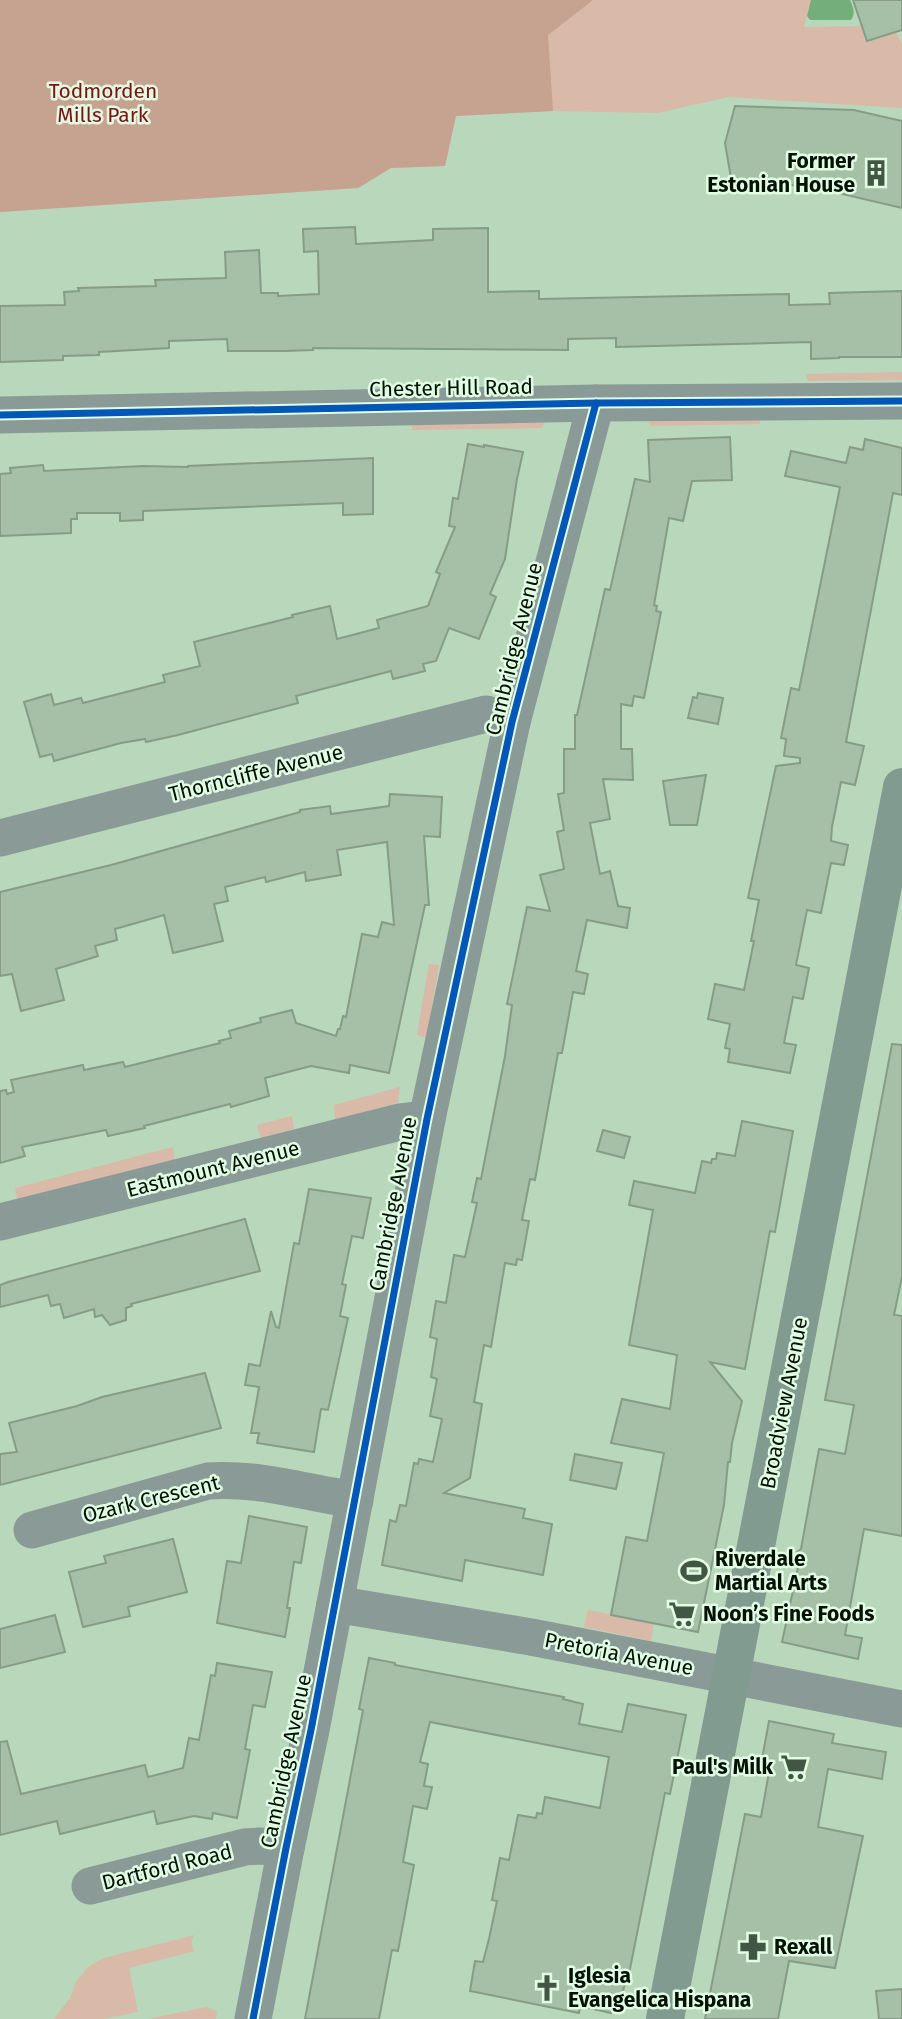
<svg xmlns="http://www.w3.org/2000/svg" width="902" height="2019" font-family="'Fira Sans',sans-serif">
	<rect width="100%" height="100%" fill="#b9d7bb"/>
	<g fill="#d9b9a7">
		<path d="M0,0h811l-7,27 57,-1 6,15 29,-9 6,12v64l-174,-11 -70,16 -105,-2 -97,5 -11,50 -54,2 -33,20 -358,24z"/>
		<path d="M902,372v8l-94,1 -2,-7z"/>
		<path d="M760,416v8l-110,2 -2,-6z"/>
		<path d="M545,422l-3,6 -130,2v-7z"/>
		<path d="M429,964l10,1 -12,73 -10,-3z"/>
		<path d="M400,1087l-2,16 -63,17 -1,-15z"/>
		<path d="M292,1116l2,13 -33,9 -4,-13z"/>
		<path d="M173,1147l2,14 -157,40 -3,-13z"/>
		<path d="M588,1610l66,13 -3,18 -67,-14z"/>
		<path d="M194,1935c-3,7 -4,11 1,16l-66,17 9,44 -34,7h-50l16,-21 6,-16 12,-15 16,-9z"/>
		<path d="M206,2007l11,4 -1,8h-68z"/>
	</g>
	<path fill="#c6a290" d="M0,0h593l-45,35 5,76 -97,5 -11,50 -54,2 -33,20 -358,24z"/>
	<path fill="#74ae7b" d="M811,0h39c3,7 6,13 1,20h-41l-3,-4z"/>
	<g fill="#a5c0a7" stroke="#859d87" stroke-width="2">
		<path d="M853,0h49v30l-35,11z"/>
		<path d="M735,106l119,4 48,11v87l-85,-20 -86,-10 -6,-35z"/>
		<path d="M355,227l1,17 77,-4v-11l55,-1v64l51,-1v8l250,-5v11l41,-1 -1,-11 73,-2v66h-63v1l-28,1v-17l-195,5v-9l-48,1v11l-255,-2v2l-28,1h-57l-1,-12 -58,2v7l-70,4v3l-36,1v4l-63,2v-56l65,-1 -1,-13 15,-1 -1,-3 78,-2 -1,-6 71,-2 -1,-26 34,-2 2,43h17v3l41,-2 -1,-43 -14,1 -1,-23z"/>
		<path d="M730,437l2,43 -40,1 -9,40 -14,-3 -15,87 3,1 -1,5 5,1 -17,86 -10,-2 -2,10 -11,-2v45h11l1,31 -30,-1 7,40 -20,4 10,51 10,-3 8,35 12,2 -3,20 -40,-8 -11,51 12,3 -4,20 -11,-2 -11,61h-4l-23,127 -5,-1 -8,41 7,1 -7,39 -5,-1 -1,6 -11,-2 -14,84 -7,-2 -10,57 8,2 -12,74 -26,15 81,16 -2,9 29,6 -9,51 -78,-15 -3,21 -80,-16 8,-45 6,2 4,-17 6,1 8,-43 4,1 1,-5 14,3 9,-43 -12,-3 7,-37 -6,-2 6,-38 -7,-2 6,-36 10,2 8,-48 11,2 12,-54 -5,-1 5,-24 4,1 24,-123 7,-51 -5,-1 20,-97 23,4 -10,-36 24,-6 -7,-37 7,-2 -6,-36 6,-1v-44h11v-34h2l28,-126 5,1 25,-111 15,3 -2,-42z"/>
		<path d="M865,439l37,9v47l-9,-2 -47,249 18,4 -9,39 -14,-3 -9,45 -1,14 17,4 -4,20 -13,-2 -10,50 -14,-3 -11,55 13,3 -6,31 -10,-2 -9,46 12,2 -6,28 -62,-11 2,-13 -5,-1 5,-24 -22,-5 7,-35 29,6 10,-49h-3l8,-41 -11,-2 28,-132 24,-3v-5l-16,-2 2,-17 -5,-1 10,-50 8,2 41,-203 -55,-11 6,-25 55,12 4,-16 13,3z"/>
		<path d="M468,444l16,3v-2l39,7 -6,27 -12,80 -15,35 6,3 -17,42 -30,-11 -13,33 -13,3 2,7 -32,8 -2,-8 -95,25 2,7 -120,32 -32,7 -1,-3 -24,4 -67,18 -2,-7 -12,3 -16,-55 27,-8 3,11 27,-7 2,5 82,-21 -2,-7 37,-9 -6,-24 99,-25 -1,-2 38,-9 7,33 42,-11 -2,-8 51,-14 12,-32 -4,-2 19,-45 -6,-1 4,-28 5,1z"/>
		<path d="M373,458v56l-30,1v-12l-200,8v9l-23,1v-8h-43v6h-6v14l-71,3v-62l11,-1 -1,-5 33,-3 1,6 99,-5 45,1v-1z"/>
		<path d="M698,693l25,5 -5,26 -30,-6 5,-21 4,1z"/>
		<path d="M706,775l-9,50h-27l-7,-44z"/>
		<path d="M390,794l52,3 -2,40 -16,-1 5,69h-4l-36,168 -39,-8 -1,8 -38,-7 -46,12 4,18 -38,11 -1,-3 -86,22 1,2 -37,8 -2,-6 -84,17 3,9 -25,7v-72l6,-1 1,4 7,-2 -3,-12 72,-15 1,5 39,-8 2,5 95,-24 -1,-2 12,-3 -2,-7 32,-9 -1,-4 32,-8 4,13 40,13 2,-7h2l3,-13 3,1 16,-83 16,3 4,-15 12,3 -7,-83 -50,8 4,25 -35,6 -1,-9 -39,10 -1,-5 -40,10 3,14 -14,3 9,37 -50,12 -9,-38 -49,14 2,11 -22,6 3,10 -42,13 8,31 -43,11 -9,-37 -12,2v-84l111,-27 189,-53v-2l30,-4 1,8 58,-8z"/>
		<path d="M892,1044l10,1v232l-8,38 8,1v220l-38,-7 -19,106 17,3 -4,21 -76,-17 18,-84 -3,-6 4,-3 18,-100 26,5 9,-49 -29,-5z"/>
		<path d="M742,1121l51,10 -18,101 -5,-1 -25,138 -35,-7 32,39 -10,42 -2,19h-2l-4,43 -26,127 -87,-17 15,-78 21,4 17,-88 -53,-10 11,-44 48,10 7,-54 -48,-10 24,-135 -24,-5 5,-24 61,12 7,-32 9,2 1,-4h4l1,-6 18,3z"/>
		<path d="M603,1130l27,7 -6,21 -27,-7z"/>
		<path d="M309,1189l62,9 -8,40 -11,-2 -10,48 4,1 -6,31 8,2 -20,92 -7,-1 -7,43 -57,-9 2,-10h-8l8,-46 -14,-2 4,-21 11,2 11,-55 5,16 3,1 15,-85 5,1z"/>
		<path d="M245,1219l15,52 -129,33 1,2 -6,2v12l-16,5 -8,-10 -7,2 -1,-8 -30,9 -4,-14 -9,2 -3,-11 -48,12v-22l8,-3z"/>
		<path d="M205,1373l16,55 -221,57v-31l17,-2 -8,-29 68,-17 25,-9z"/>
		<path d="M575,1454l47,9 -6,26 -46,-9z"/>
		<path d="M249,1516l58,11 -6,36 -7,-1 -7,46h3l-5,29 -68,-14 10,-62 14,2z"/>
		<path d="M173,1539l14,53 -59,15 2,9 -47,11 -14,-55 37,-9 -2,-7z"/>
		<path d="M55,1615l10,37 -65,16v-39z"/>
		<path d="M369,1658l26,5v2l169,32 -1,2 20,5 -4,20 43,8 6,-28 58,11 -16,79 -5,-1 -37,186 -2,-1 -4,18 -8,2 -3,15 -31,-7 -1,7 -109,-22 5,-30 8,1 6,-23 8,-38 -5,-1 8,-42 9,2 9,-45 18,3 1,-5 5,1 3,-17 55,11 9,-51 -179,-35 -10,40 8,2 -4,22 8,1 -5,22 -14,-3 -10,56 11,3 -16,86 -6,-1 -13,69h-74l58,-309 -4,-1z"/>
		<path d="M217,1663l55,9 -7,35 -12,-2 -8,44 5,1 -13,68 -24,-5 -1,6 -18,-3 -37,8 -3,-13 -94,23 -3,-13 -57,14v-93l7,-1 14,53 124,-29 3,12 35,-9 6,-30 10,2 12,-65 4,1z"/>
		<path d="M769,1721l65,13 -2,9 54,9 -4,27 -54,-10 -10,58 45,9 -28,132 -46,-7 -11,58h-73l40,-205 16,3 10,-56 -9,-2z"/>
		<path d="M902,1989v30h-23l-3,-28z"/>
	</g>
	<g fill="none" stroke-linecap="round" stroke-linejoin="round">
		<g stroke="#8a9a96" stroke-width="37">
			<path d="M0,415l596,-12 306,-2"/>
			<path d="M0,838l486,-124 26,8"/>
			<path d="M0,1222l400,-100 27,-3"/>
			<path d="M32,1530l176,-49c49,-4 99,12 147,19"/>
			<path d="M335,1604l196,33 371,72"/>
			<path d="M90,1886l155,-39 14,-1 27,2"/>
			<path d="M253,2019l33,-171 25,-118 116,-611 85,-397 84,-319"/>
		</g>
		<path stroke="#829b91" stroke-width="38" d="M665,2019l237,-1232"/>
		<defs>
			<g id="cycleway">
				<path d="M0,415l596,-12 306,-2"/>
				<path d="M253,2019l33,-171 25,-118 116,-611 85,-397 84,-319"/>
			</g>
		</defs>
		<use href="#cycleway" stroke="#e1fde3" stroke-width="11"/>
		<use href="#cycleway" stroke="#0057b8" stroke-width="7"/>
	</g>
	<defs>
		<symbol id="building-bare" viewBox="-9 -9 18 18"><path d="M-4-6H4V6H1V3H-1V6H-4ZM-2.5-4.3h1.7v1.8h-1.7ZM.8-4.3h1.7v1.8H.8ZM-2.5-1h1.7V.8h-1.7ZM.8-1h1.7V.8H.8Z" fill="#415743" stroke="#e1fde3" stroke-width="2.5" paint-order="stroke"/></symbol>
		<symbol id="stadium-bare" viewBox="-9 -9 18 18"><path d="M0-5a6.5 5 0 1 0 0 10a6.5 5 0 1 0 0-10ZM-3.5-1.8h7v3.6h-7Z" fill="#415743" stroke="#e1fde3" stroke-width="2.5" paint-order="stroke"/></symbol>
		<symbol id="supermarket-bare" viewBox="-9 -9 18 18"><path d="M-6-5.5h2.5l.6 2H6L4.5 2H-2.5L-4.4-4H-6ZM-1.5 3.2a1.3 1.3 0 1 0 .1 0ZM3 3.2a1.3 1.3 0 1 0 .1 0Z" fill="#415743" stroke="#e1fde3" stroke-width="2.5" paint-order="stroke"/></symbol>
		<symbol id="pharmacy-bare" viewBox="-9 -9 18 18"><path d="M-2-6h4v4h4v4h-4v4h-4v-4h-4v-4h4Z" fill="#415743" stroke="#e1fde3" stroke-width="2.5" paint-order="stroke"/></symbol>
		<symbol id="church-bare" viewBox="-9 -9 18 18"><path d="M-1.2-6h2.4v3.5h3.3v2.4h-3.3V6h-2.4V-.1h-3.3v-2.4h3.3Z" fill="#415743" stroke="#e1fde3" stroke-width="2.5" paint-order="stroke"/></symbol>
	</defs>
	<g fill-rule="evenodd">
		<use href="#building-bare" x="857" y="154" width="38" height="38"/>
		<use href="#stadium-bare" x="675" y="1552" width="38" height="38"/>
		<use href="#supermarket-bare" x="663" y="1595" width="38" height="38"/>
		<use href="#supermarket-bare" x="775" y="1748" width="38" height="38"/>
		<use href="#pharmacy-bare" x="734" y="1928" width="38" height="38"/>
		<use href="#church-bare" x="528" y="1969" width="38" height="38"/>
	</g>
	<g text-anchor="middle" stroke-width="5" stroke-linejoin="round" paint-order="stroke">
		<g font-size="21" fill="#801113" stroke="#e1fde3">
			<text x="103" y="98">Todmorden<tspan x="103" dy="24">Mills Park</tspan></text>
		</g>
		<g font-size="21" font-weight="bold" fill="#011203" stroke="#e1fde3" text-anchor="start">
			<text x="855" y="168" text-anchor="end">Former<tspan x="855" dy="24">Estonian House</tspan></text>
			<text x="715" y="1566">Riverdale<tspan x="715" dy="24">Martial Arts</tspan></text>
			<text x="703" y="1621">Noon’s Fine Foods</text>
			<text x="773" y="1774" text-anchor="end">Paul's Milk</text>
			<text x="774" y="1954">Rexall</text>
			<text x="568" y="1983">Iglesia<tspan x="568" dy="24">Evangelica Hispana</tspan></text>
		</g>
		<g font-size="21" fill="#011203" stroke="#e1fde3">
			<text transform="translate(451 388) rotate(-1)" y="7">Chester Hill Road</text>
			<text transform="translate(514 649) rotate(-76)" y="7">Cambridge Avenue</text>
			<text transform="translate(256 773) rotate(-14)" y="7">Thorncliffe Avenue</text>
			<text transform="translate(213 1169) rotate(-14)" y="7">Eastmount Avenue</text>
			<text transform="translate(393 1204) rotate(-79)" y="7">Cambridge Avenue</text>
			<text transform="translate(784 1403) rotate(-79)" y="7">Broadview Avenue</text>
			<text transform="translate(151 1499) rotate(-14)" y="7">Ozark Crescent</text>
			<text transform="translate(619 1654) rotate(11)" y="7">Pretoria Avenue</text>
			<text transform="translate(286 1761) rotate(-78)" y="7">Cambridge Avenue</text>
			<text transform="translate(167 1867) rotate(-14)" y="7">Dartford Road</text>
		</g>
	</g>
</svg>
